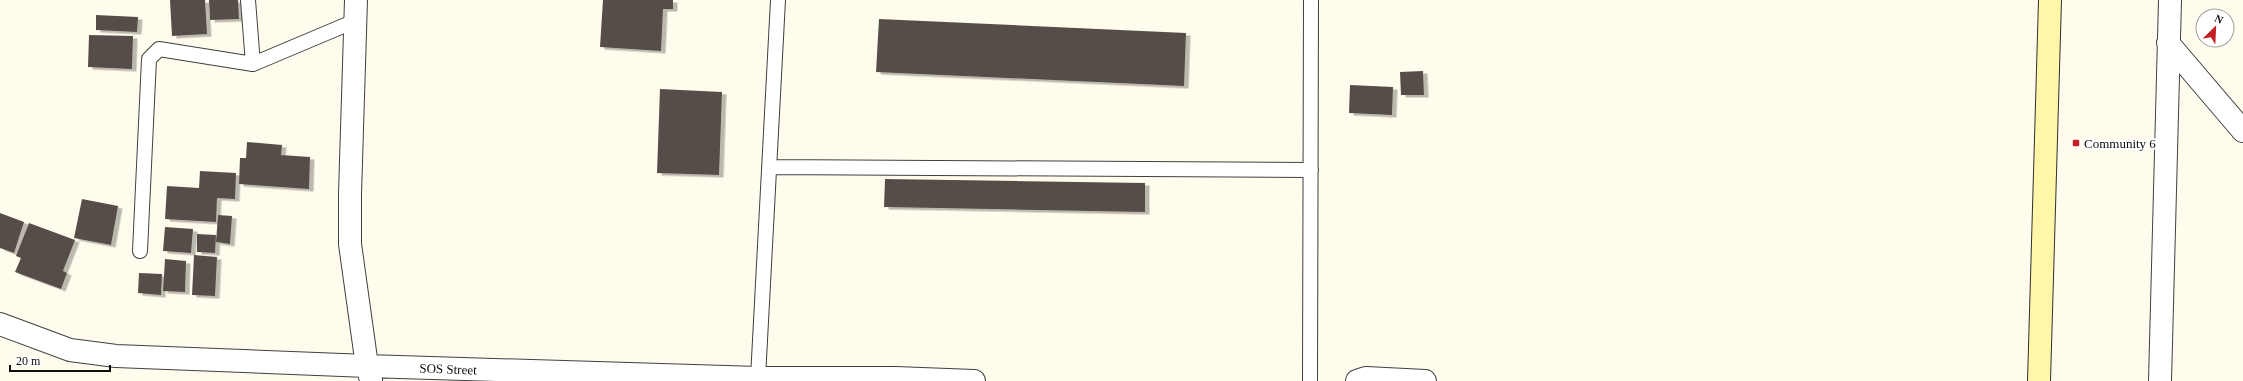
<svg xmlns="http://www.w3.org/2000/svg" width="2243" height="381" font-family="Georgia,serif">
	<defs>
		<filter id="shadow"><feDropShadow dx="4.5" dy="2.5" stdDeviation="0" flood-color="#0004"/></filter>
	</defs>
	<rect width="100%" height="100%" fill="#fffced"/>
	<path fill="#564e49" filter="url(#shadow)" d="M170,0H205L207,34L172,36Z
		M209,0H238L239,19L210,20Z
		M603,0H673V9H663L661,51L600,47Z
		M96,15L138,17L137,32L96,30Z
		M879,19L1186,33L1184,86L876,72Z
		M89,35L133,36L132,69L88,67Z
		M1423,71L1424,95H1401L1400,72Z
		M1350,85L1393,87L1392,115L1349,113Z
		M660,89L722,92L719,175L657,173Z
		M247,142L282,145L281,155L310,157L309,189L239,184L240,158H246Z
		M200,171L236,173L235,199L217,198L216,222L165,219L167,186L199,188Z
		M885,179L1145,183V212L884,207Z
		M82,199L118,206L111,245L74,238Z
		M0,213L24,222L14,253L0,248Z
		M218,215L232,216L230,244L216,242Z
		M29,223L75,240L63,271L67,273L61,289L15,272L21,258L16,256Z
		M165,227L193,229L191,253L163,251Z
		M197,234L216,235L215,253L197,252Z
		M194,255L217,257L215,296L192,295Z
		M165,259L186,261L185,292L163,291Z
		M139,273L162,274L161,295L138,293Z"/>
	<g fill="none" stroke-linecap="round" stroke-linejoin="round">
		<g stroke="#404040" stroke-width="16">
			<path id="lane" d="M248,0L253,64
				M769,167L1311,170
				M140,251L149,59L159,49L253,64L355,21
				M758,378L778,0
				M1310,381L1311,0"/>
		</g>
		<g stroke="#404040" stroke-width="24">
			<path id="street" d="M356,0L350,194V244L367,366L371,380
				M2168,43L2243,131
				M0,324L70,350L116,356L367,366L758,378H895L974,381
				M1357,381L1366,378L1425,381
				M2160,381L2170,0"/>
		</g>
		<g stroke="#2f2f2f" stroke-width="24">
			<path id="secondary" d="M2039,381L2050,0"/>
		</g>
		<use href="#lane" stroke="#fff" stroke-width="14"/>
		<use href="#street" stroke="#fff" stroke-width="22"/>
		<use href="#secondary" stroke="#fff6a8" stroke-width="22"/>
	</g>
	<rect fill="#c41f26" stroke="#fff" stroke-width="1.5" x="2072" y="139" width="8" height="8" rx="2"/>
	<g text-anchor="middle" dominant-baseline="central" stroke-width="4" stroke-linejoin="round" paint-order="stroke">
		<g font-size="13" fill="#0d0d0d" stroke="#fff" text-anchor="start">
			<text x="2084" y="143">Community 6</text>
		</g>
		<g font-size="13" fill="#0d0d0d" stroke="#fff">
			<text transform="translate(448 369) rotate(2)">SOS Street</text>
		</g>
	</g>
	<g transform="translate(2215 28) rotate(24)"><circle r="19" fill="#ffffff" stroke="#9e9e9e"/>
	<path d="M0-3L7 15L0 10L-7 15Z" fill="#c41f26"/>
	<text y="-6" font-size="11" font-weight="bold" text-anchor="middle" fill="#0d0d0d">N</text>
	</g>
	<path d="M10 365v6h100v-6" fill="none" stroke="#0d0d0d" stroke-width="2"/>
	<text x="16" y="365" font-size="12" fill="#0d0d0d" stroke="#ffffff" stroke-width="3" paint-order="stroke">20 m</text>
</svg>
